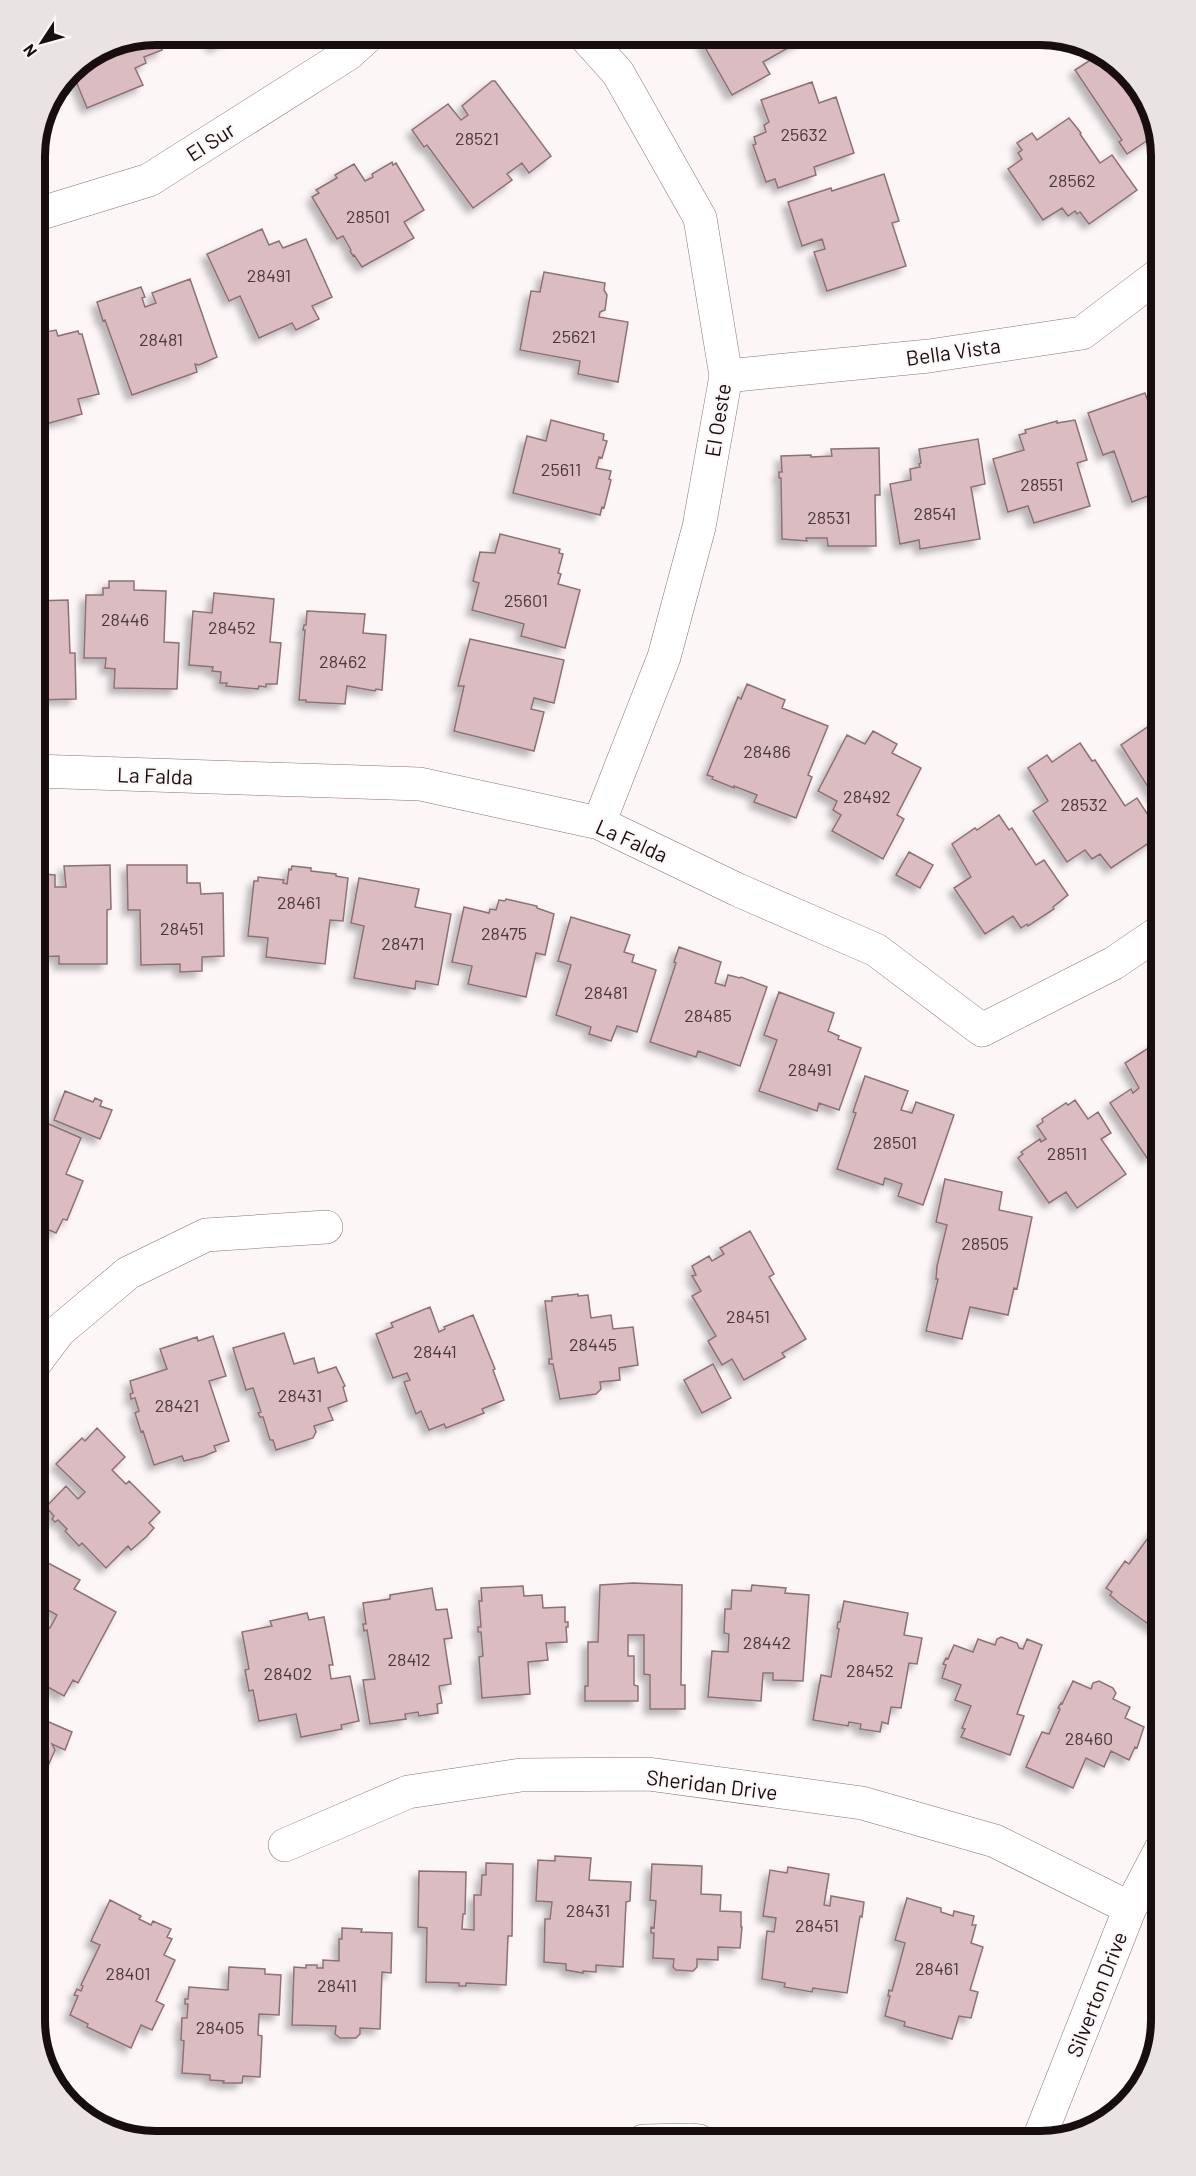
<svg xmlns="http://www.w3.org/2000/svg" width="1196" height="2176" font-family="Barlow,sans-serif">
	<defs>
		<filter id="shadow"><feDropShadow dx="-5.5" dy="5.5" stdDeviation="3" flood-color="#0004"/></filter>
	</defs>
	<rect width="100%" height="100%" fill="#fcf6f7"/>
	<path fill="#dbbcc1" stroke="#8d7175" stroke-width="1.5" filter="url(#shadow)" d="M156,34L161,35L165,44L161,45L162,50L144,57L146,63L135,68L143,85L87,108L71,69L110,44Z
		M207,35H236L214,47Z
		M715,35H808L809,36L763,62L770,74L732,95L702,42Z
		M1101,53L1108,55L1152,109L1157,134L1127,154L1119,142L1122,140L1075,70Z
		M492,81H495L551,156L529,173L522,163L507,174L512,180L473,208L427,145L424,147L412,130L448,104L461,120L468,115L462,106Z
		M812,82L819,103L836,97L854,153L814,167L816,175L778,188L775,179L766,182L753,145L756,144L754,137L766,132L764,125L769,122L761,100Z
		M1069,118L1081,133L1080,134L1100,163L1112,155L1137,190L1089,224L1080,212L1077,214L1075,211L1068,216L1062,208L1043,220L1008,169L1022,159L1018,153L1022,150L1017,143L1032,133L1037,140Z
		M392,162L393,165L396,163L424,210L404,222L414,238L362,267L354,255L353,256L350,251L351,250L343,236L337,239L312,197L319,193L316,190L337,178L335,175L354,164L365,181L373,177L372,174Z
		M884,174L899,221L892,223L906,266L827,291L814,252L825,249L822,239L802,246L788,202L831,188L832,191Z
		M262,229L269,245L279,241L283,248L306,239L332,297L312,306L319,319L296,330L292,323L259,338L240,296L229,301L207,254Z
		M544,272L605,283L604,290L607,295L605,310L600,312L599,317L628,322L618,382L578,374L580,361L520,350L531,291L540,292Z
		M190,279L217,357L199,365L195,364L197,372L132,395L105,320L103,321L97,302L141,287L145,297L142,298L145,307L156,303L152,293Z
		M41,315L46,332L56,330L58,336L78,331L79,334H82L99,394L78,399L82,414L35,427V316Z
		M1145,393L1152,412L1161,409V491L1132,502L1114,451L1103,455L1088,413Z
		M551,420L604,434L603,440L607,441L602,458L599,457L596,468L611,471L609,479L611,480L604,508L602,507L600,515L513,493L527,436L546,441Z
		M1075,420L1087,460L1077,463L1090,506L1034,523L1028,506L1008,512L993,459L1024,450L1019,435L1026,433L1025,430L1057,421V423Z
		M978,439L985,484L971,487L980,539L920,549L919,540L900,544L890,484L911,480L910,469L920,467L919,464L921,463L919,449Z
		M879,448L880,495H875L876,546H828L827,538H806L807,541L782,539L781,478H779V472H782L781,456L811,455V457L832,456L831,449Z
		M500,534L560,549L559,553L563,554L558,573L561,574L558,584L580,590L565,648L521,636L524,624L472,610L479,583L473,581L480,552L495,553Z
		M109,581H134V590L166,591L164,642L179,643L177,689L114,688L115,669L105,668L106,658H84L86,595H103V588H109Z
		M214,593L274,599L270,642L281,643L277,684H266V687L259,686L258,689L226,686L227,683H220L221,672L212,671L213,667L189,665L193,611L212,613Z
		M68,600L70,653H75L76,699L35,700V601Z
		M307,611L365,614L363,633L386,635L382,690L376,689L375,691L347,686L345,704L306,702V700H299L305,630H303L304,625H306Z
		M470,639L564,660L554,703L534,698L531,709L544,712L534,751L454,731L464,686H458Z
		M747,684L785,700L782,708L828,726L808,775L812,777L796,818L754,802L757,795L734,786V788L712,779L713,777L707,775L738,697L741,699Z
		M1161,718V807L1121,745Z
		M873,731L897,744L892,753L921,768L897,815L904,819L883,859L832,831L841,815L833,810L837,801L818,791L847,735L865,744Z
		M1080,743L1092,761L1095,760L1125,806L1137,798L1161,835L1111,868L1100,854L1092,859L1085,850L1067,862L1033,811L1048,801L1028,768L1047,755L1052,762Z
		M999,815L1009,830L1012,828L1036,865L1044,860L1068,895L1053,907L1054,909L1028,926L1027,924L1021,928L1013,916L985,934L954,888L971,877L952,844L975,828L977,830Z
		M909,852L933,865L920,888L896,875Z
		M110,865L111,909L107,910V964H59V956L39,957L38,959H35V873L55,875V887H66L64,866Z
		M127,865H187V883H200L201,894L223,893L224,956L202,957V971L180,972V964L141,965L140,910H128Z
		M292,866L311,868V871L336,874V876L348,878L343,921L330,920L325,964L266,957L268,938L248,936L254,881H258V877L284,880L283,883L287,884L289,869L291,870Z
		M359,878L419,889L415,907L451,914L438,985L416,981L415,989L354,978L364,926L351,923Z
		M506,899L537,906V908L554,914L545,955L536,953L526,997L468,984L472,966L452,962L464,907L489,913L490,909L496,910L499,900L505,901Z
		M571,917L630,935L624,952L634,955L632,962L656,970L637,1032L617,1026L611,1041L589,1034L591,1027L556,1015L571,965L558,961Z
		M679,947L721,962L715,983L725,986L728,975L740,978L741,977L767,987L740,1066L698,1051L696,1057L650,1042L676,963L674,962Z
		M779,992L834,1013L828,1031L839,1036L838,1039L861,1048L839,1110L819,1103L817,1111L759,1091L777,1040L764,1035Z
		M1161,1040V1149L1147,1158L1110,1103L1131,1089L1133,1093L1139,1088L1125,1063Z
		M865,1076L908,1091L901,1110L912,1113L916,1102L954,1115L923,1205L898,1196L902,1184L885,1178L883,1185L837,1169L856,1113L853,1112Z
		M65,1091L93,1102L95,1098L102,1101L100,1106L112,1110L100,1139L54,1120Z
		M1075,1100L1088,1119L1098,1112L1111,1133L1101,1139L1126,1174L1077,1208L1066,1192L1049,1203L1018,1158L1023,1154L1021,1152L1040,1139L1041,1142L1046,1139L1037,1126L1043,1122L1042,1119L1066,1103L1068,1105Z
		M35,1118L81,1138L66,1174L83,1181L67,1220L63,1219L56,1233L35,1224Z
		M945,1179L1002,1192L999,1210L1032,1217L1017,1289L1014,1288L1008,1315L970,1307L962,1339L926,1331L938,1279H936L937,1266L947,1225L936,1222Z
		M750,1231L774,1274L769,1277L806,1339L782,1353L785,1357L744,1380L732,1359L722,1365L708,1341L716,1336L692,1296L701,1291L692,1276L696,1275L692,1266L709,1256L712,1261L724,1254L720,1248Z
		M578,1294V1296L588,1295L591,1318L611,1315L613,1329L633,1327L638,1365L619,1368L620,1380L600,1382L601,1389L596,1394L560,1399L553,1364H549V1359H552L545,1301H552V1297Z
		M430,1307L439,1332L445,1329L444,1327L473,1315L495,1369L493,1370L504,1400L482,1409L484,1413L446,1428L444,1424L429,1430L421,1411L416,1414L404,1382L410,1380L407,1373L393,1378L376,1334L393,1327L391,1323Z
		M284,1333L294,1364L314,1358L318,1373L336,1367L345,1386L343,1387L347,1401L328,1408L333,1420L314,1426L316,1432L313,1438L276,1450L273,1440H270L263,1417H260L258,1413L261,1412L253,1388L246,1390L233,1348Z
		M213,1336L226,1376L209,1381L229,1441L214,1446L216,1451L204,1456L184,1461L182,1456L154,1465L143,1431L141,1432L135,1413L139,1411L135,1398L131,1399L130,1394L133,1393L130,1381L167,1369L160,1349L197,1337L198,1341Z
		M713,1364L731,1398L702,1413L684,1380Z
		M97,1428L125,1457L112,1470L126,1484L129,1481L160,1512L149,1523L154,1528L146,1537L131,1550L128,1546L106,1568L82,1543L79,1546L65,1531L67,1529L58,1520L55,1522L52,1519L54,1516L46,1507L66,1486L78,1499L85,1492L56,1464L82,1438L85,1441Z
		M1156,1527L1161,1531V1633L1119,1603L1110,1595L1112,1592L1106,1588L1125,1561L1129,1564Z
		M35,1556L80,1580L74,1589L116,1612L78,1683L73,1680L64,1696L35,1680V1667L37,1663L35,1662V1620L50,1628L57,1615L41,1606L39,1610L35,1608Z
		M633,1583L682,1585L681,1685H685V1709H650V1675L644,1674V1635H628V1656H634V1685L638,1686V1701H585V1686H588V1642H598L600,1585Z
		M752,1585L786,1588L785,1593L809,1595L803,1681L773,1680V1673H763L761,1701L708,1697L712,1651L728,1652L729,1634L724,1633L725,1609H731L732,1590L751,1591Z
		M523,1586L524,1596L542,1595L543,1608L565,1607V1622H568V1627H566L567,1642L546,1643L548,1660L528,1662L530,1694L482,1698L479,1657L483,1656L481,1632H478V1627H481L479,1601H482L481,1588Z
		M432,1588L436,1610L447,1609L452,1638L444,1639L451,1684L439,1686L442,1703L437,1704L438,1713L419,1716L418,1712L405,1714L406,1719L370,1724L363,1680L375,1679L367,1630L364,1631L363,1624H366L363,1603L390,1599V1595Z
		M844,1601L908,1613L904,1635L922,1638L917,1664L909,1663L901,1708L891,1707L888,1724L882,1722L880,1732L860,1729L861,1724L849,1722L848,1726L813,1720L821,1675L831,1677L839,1629L837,1628L838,1622H840Z
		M307,1613L309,1620L324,1617L333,1665H329L331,1679L350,1676L359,1721L341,1725L342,1729L301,1737L296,1714L259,1721L253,1690L249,1691L245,1670L249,1669L242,1632L272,1626L270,1621Z
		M1001,1637L1017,1643L1019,1648L1023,1649L1027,1639L1042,1645L1017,1714L1024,1716L1010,1755L961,1737L965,1729L962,1728L971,1706L955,1700L961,1685L942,1678L946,1665L943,1664L946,1658L948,1659L954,1645L973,1652L978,1639L995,1645L997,1639Z
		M1073,1681L1091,1689L1093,1683L1099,1681L1113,1688L1116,1693L1113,1699L1130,1707L1125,1718L1144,1727L1137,1748L1135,1747L1129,1760L1111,1751L1104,1767L1086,1758L1073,1788L1026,1767L1042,1732L1049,1734L1060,1709L1058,1708L1061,1703L1062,1704Z
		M35,1716L72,1732L65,1750L52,1744L55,1750L48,1766L42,1768L37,1766L35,1772Z
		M555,1856L591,1858L589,1880L631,1882L630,1901L626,1902L623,1967L596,1965V1972L583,1971V1973L566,1970V1964L544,1962L545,1919H550L552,1902L536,1901L538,1860L555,1861Z
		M486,1863L513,1864L512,1936H508L506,1985L466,1983V1986H459V1983L426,1982L427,1928L418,1927L419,1871L466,1872L465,1914H463L462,1929L474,1930V1895H481L482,1875H486Z
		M652,1864L702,1866L701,1894L721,1895L720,1911L741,1912V1927H742L740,1948L718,1947V1960L697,1959V1967L693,1971L676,1970L673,1967L674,1959L653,1958L654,1933H651V1927L654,1928L656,1901L650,1900Z
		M788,1867L829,1874L824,1905L830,1906L831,1896L864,1902L862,1917L860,1916L847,1993L813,1988L812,1992L784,1987L785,1983L762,1979L767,1931L774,1932L776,1918L763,1916L770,1870L787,1873Z
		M907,1898L941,1908V1912L953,1916L954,1911L974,1916L972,1925H976L971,1943L983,1947L970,1990L978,1992L971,2018L959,2016L952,2039L904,2026L905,2022L885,2016L890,1996H888L889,1990L892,1991L905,1943L895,1940Z
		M110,1900L141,1916L139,1919L151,1925L153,1921L171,1929L167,1937L172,1939L164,1955L175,1960L156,2001L164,2005L152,2030L141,2025L131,2048L87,2027L88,2024L70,2015L78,1996L74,1995L77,1989L81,1991L83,1986L81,1985L100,1945L91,1941Z
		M342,1928L362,1929L361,1932L392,1933L391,1973L382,1972L380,2029L360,2028V2034L356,2038H340L335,2034L336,2026L292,2025L294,1967L306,1968V1965H317V1968H323V1960L339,1961V1939H342Z
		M229,1967L265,1969V1974L281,1975L279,2015L259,2014L258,2035L262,2036L260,2077L243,2076L242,2083H223L224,2081L210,2080V2075L182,2073L184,2041L181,2040L182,2018H187L188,2004H185V1999H188L189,1987L228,1990Z"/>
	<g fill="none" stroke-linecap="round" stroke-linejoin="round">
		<g stroke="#8d7175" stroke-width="34">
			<path id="minor" d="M584,35L618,73L700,218L726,376L699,527L664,657L599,823
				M726,376L929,356L1082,333L1161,273
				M35,771L420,784L599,823L738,890L876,950L982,1030L1114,963L1161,931
				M35,1363L59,1331L128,1273L206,1235L326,1227
				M285,1845L408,1792L521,1775L648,1774L862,1803L995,1841L1130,1908
				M643,2141L690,2140L699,2141
				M1038,2141L1130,1908L1161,1849"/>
		</g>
		<g stroke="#8d7175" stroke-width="34">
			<path id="tertiary" d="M35,215L149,180L348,54L369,35"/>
		</g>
		<use href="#minor" stroke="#fff" stroke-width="33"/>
		<use href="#tertiary" stroke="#fff" stroke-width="33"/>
	</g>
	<g text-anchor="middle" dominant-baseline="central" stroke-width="4.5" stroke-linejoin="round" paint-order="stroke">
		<g font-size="18" fill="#49393c">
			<text x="804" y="134">25632</text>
			<text x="477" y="138">28521</text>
			<text x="1072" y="180">28562</text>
			<text x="368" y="216">28501</text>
			<text x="269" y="275">28491</text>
			<text x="574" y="336">25621</text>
			<text x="161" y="339">28481</text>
			<text x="561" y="469">25611</text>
			<text x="1042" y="484">28551</text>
			<text x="935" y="513">28541</text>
			<text x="829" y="517">28531</text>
			<text x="526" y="600">25601</text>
			<text x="125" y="619">28446</text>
			<text x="232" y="627">28452</text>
			<text x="343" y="661">28462</text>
			<text x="767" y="751">28486</text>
			<text x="867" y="796">28492</text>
			<text x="1084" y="804">28532</text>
			<text x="299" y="902">28461</text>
			<text x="182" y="928">28451</text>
			<text x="504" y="933">28475</text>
			<text x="403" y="943">28471</text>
			<text x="606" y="992">28481</text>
			<text x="708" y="1015">28485</text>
			<text x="810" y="1069">28491</text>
			<text x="895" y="1142">28501</text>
			<text x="1067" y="1153">28511</text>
			<text x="985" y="1243">28505</text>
			<text x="748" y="1316">28451</text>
			<text x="593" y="1344">28445</text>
			<text x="435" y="1351">28441</text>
			<text x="300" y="1395">28431</text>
			<text x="177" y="1405">28421</text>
			<text x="767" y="1642">28442</text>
			<text x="409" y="1659">28412</text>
			<text x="870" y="1670">28452</text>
			<text x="288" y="1673">28402</text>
			<text x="1089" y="1738">28460</text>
			<text x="588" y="1910">28431</text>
			<text x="817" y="1925">28451</text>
			<text x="937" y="1968">28461</text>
			<text x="128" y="1973">28401</text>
			<text x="337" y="1985">28411</text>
			<text x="220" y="2027">28405</text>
		</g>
		<g font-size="21" fill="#180d0f" stroke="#fcf6f7">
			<text transform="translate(210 141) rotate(-33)">El Sur</text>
			<text transform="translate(953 351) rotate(-8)">Bella Vista</text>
			<text transform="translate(717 420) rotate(-81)">El Oeste</text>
			<text transform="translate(155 775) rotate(2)">La Falda</text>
			<text transform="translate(632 840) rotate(24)">La Falda</text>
			<text transform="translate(712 1784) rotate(7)">Sheridan Drive</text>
			<text transform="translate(1096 1994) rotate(-69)">Silverton Drive</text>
		</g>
	</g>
	<path d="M0 0H1196V2176H0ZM156 45H1040A111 111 0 0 1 1151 156V2020A111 111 0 0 1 1040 2131H156A111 111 0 0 1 45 2020V156A111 111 0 0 1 156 45Z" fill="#eae3e4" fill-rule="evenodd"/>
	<path fill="none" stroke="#180d0f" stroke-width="8" d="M156 45H1040A111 111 0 0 1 1151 156V2020A111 111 0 0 1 1040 2131H156A111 111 0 0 1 45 2020V156A111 111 0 0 1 156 45Z"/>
	<g transform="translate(42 42) rotate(234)" stroke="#fcf6f7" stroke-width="4.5" paint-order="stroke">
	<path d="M0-4.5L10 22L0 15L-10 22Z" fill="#180d0f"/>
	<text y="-9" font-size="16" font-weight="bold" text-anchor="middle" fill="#180d0f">N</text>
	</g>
</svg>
